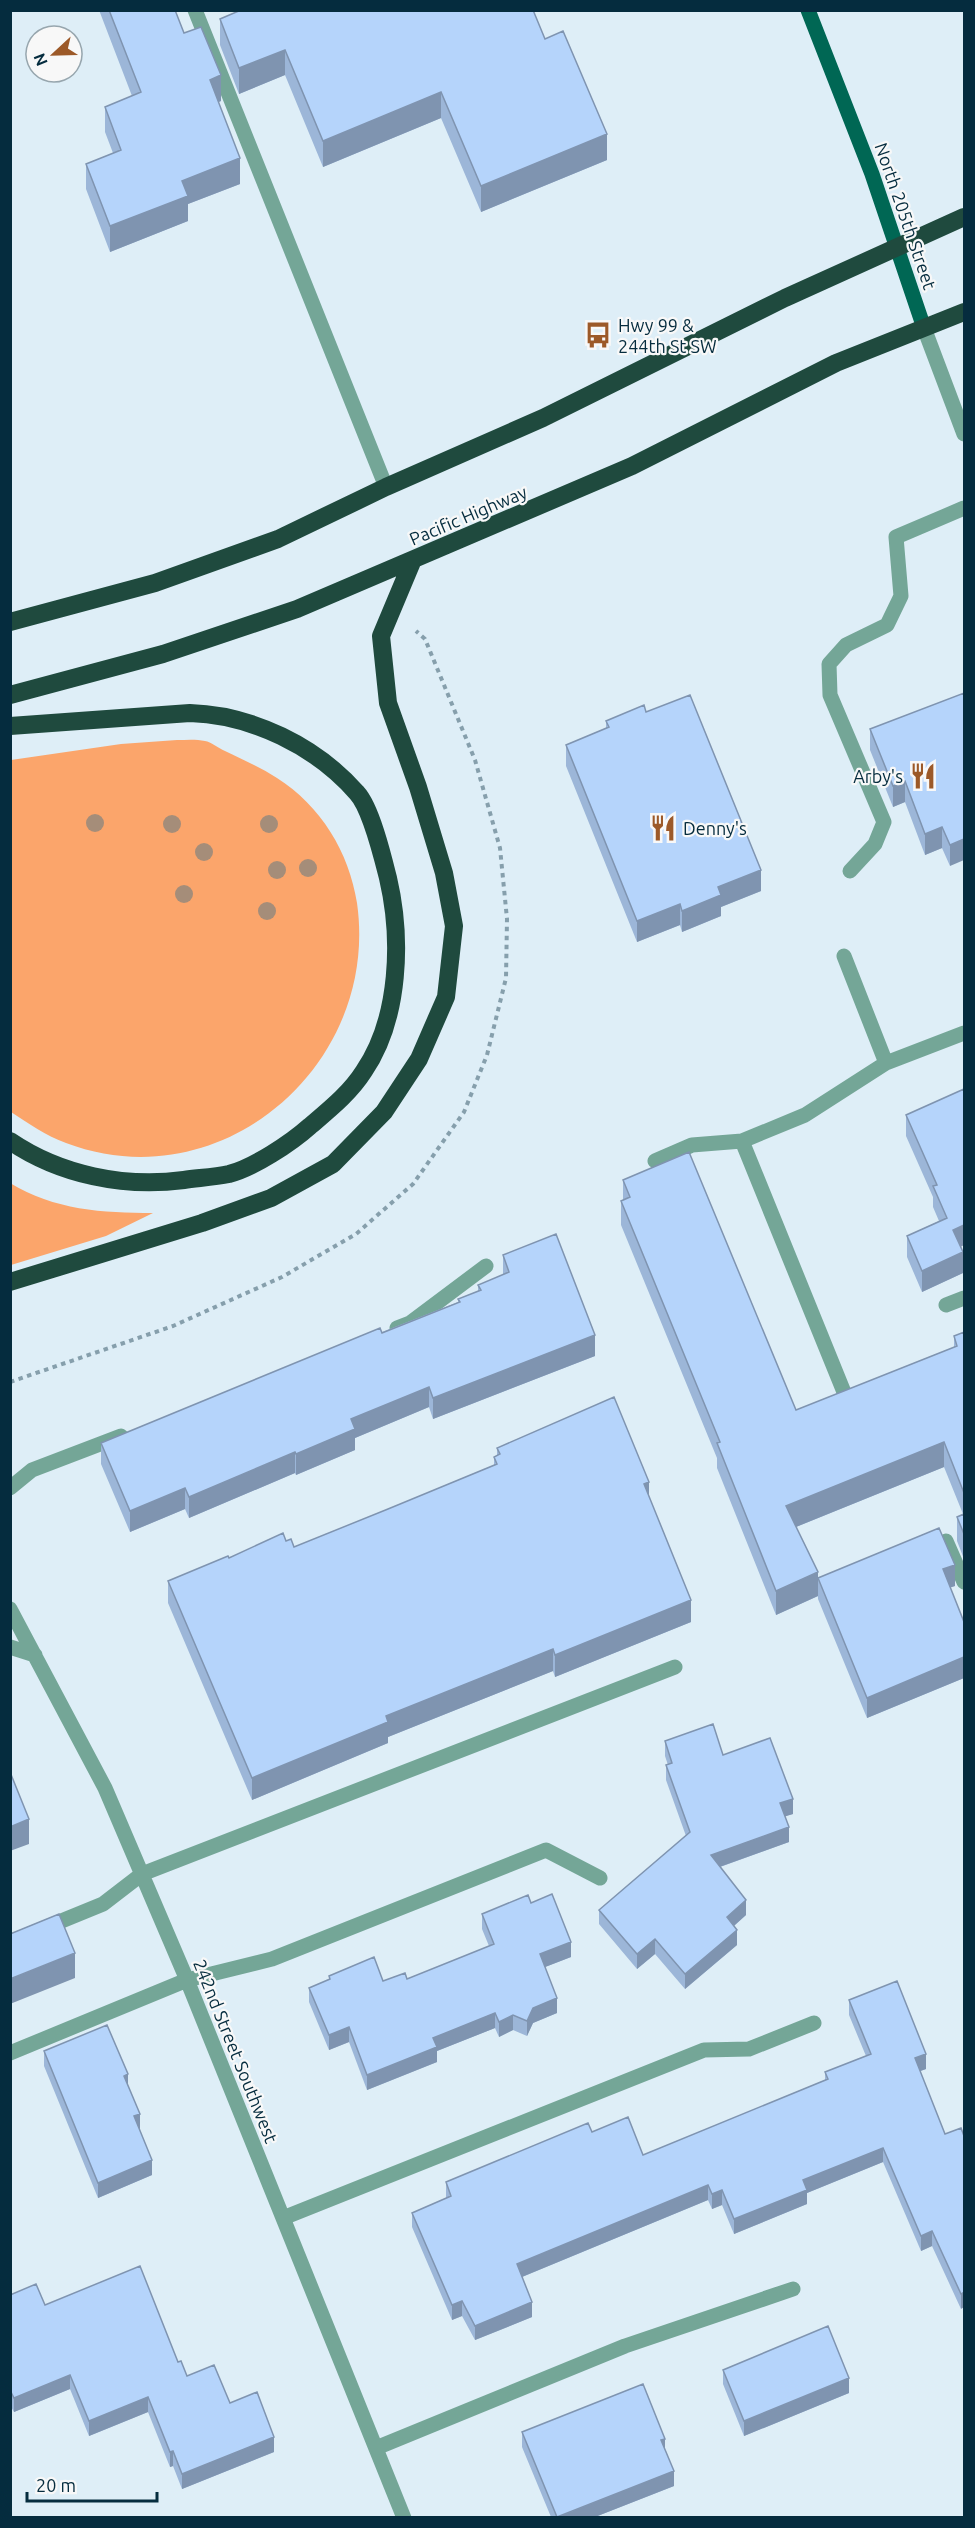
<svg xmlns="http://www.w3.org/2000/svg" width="975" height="2528" font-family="Ubuntu,sans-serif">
	<rect width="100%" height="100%" fill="#deeef7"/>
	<path fill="#fba56b" d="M177,740C186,740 196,739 205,741C211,742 218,748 225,751C243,760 260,767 277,778C321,806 349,852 357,903C380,1064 222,1202 66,1143C46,1136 28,1123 11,1112V760L121,744Z
		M10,1183C54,1210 103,1213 153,1213L106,1236L11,1265Z"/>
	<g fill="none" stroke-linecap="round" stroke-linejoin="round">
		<path stroke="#869fac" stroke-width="4" stroke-dasharray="4.5 4.5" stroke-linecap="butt" d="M10,1382L173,1326L282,1277L356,1234L413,1184L464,1112L487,1055L506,978L507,919L500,848L475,760L425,639L416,631"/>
		<path stroke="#74a697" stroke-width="15" d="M195,10L386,487
			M924,328L964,434
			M850,871L875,844L884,822L830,695L829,664L846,645L887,625L901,596L896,537L964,508
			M844,956L886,1063
			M655,1161L692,1145L742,1141
			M946,1305L964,1298
			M397,1328L410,1323L486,1266
			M848,1402L742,1141L805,1115L886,1063L964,1033
			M10,1488L32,1470L121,1436
			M946,1541L964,1582
			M10,1609L105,1788L187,1980L404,2518
			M10,1647L35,1655
			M10,1942L103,1904L142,1874L675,1667
			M10,2053L187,1980L272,1959L546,1850L600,1878
			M283,2218L704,2050L749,2049L814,2023
			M376,2448L625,2346L793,2289"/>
		<path stroke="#006754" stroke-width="15" d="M808,10L872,174L924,328"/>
		<path stroke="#1f4a3e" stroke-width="18" d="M10,622L155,583L278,539L386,487L543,418L785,298L964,217
			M10,695L163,654L297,609L632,466L836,363L964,312
			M10,726L190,713C252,715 316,746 357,793C371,808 383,858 388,878C402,938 400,1018 364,1071C350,1093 330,1109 310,1126C291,1143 253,1168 229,1174C214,1177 198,1178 184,1180C124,1188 60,1175 10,1141
			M10,1282L202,1223L271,1198L333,1164L384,1112L419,1059L446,997L454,926L444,873L418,787L388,703L381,636L412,562"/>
	</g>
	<g fill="#a58d79">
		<circle cx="95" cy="823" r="9"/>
		<circle cx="172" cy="824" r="9"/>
		<circle cx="269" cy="824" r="9"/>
		<circle cx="204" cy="852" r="9"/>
		<circle cx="308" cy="868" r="9"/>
		<circle cx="277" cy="870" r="9"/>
		<circle cx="184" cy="894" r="9"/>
		<circle cx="267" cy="911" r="9"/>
	</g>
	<path fill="#9cb6d8" d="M99,10H175L184,33L221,101L218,102L240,184L188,204V221L110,252L86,189V164L113,153L105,132V107L132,96Z
		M238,10H533L545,39L607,160L481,212L441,118L323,167L285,75L239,94L220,45V19L239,12Z
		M964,693L950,866L942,848L925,855L905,802L893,807L870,750V729Z
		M646,712L761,891L721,907V916L682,932L680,925L637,942L566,766V745L606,728V721Z
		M964,1089L961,1247L963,1273L922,1292L907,1257V1236L939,1221L933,1207V1197L906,1136V1115Z
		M623,1180L796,1410L954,1347V1336L964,1332V1559L957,1541V1517L963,1514L944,1467L796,1527L818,1596L776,1615L717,1468V1458L621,1225V1201L623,1200Z
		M503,1255L595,1356L433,1419L429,1407L355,1438V1450L296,1475L295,1473L189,1518L185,1509L130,1532L101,1464V1443L458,1302V1299L478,1291V1285L503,1275Z
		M497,1448L649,1497L691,1622L555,1677L553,1671L388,1737V1743L252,1800L168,1603V1581L229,1558L286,1541L294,1547L388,1509L494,1465V1457L497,1456Z
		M818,1578L955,1586L950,1587L964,1622V1678L867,1718L818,1599Z
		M665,1741L723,1755L793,1814L785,1816L789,1842L720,1867L746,1915L734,1926L737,1945L685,1989L655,1954L637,1969L599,1924V1910L686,1836L666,1780V1765H668L665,1756Z
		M531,1903L571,1957L545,1967L557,2013L533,2023L527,2036L513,2030L499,2037L495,2028L437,2051V2062L367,2090L349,2042L329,2050L309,2002V1988L329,1980V1976L383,1981L407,1979L489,1946L482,1929V1914Z
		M849,2000L926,2069L920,2071L945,2134L961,2128V2309L932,2246L921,2251L883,2162L807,2193V2204L734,2234L722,2205L712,2209L708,2200L522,2277L532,2317L475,2340L462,2316L452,2320L412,2227V2213L446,2198V2182L592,2132L643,2155L825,2080V2072L866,2056L849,2015Z
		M44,2051L128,2087L152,2175L98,2198L44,2066Z
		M10,2295L45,2305L178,2362L187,2376L230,2403L274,2452L182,2489L173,2466L170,2467L148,2412L89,2436L70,2389L14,2412L10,2405Z
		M723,2370L849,2393L744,2436L723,2384Z
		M522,2432L665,2450L674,2486L595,2517H551L522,2447Z"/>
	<path fill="#7f94b0" d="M285,50V75L239,94V68Z
		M221,75V101L210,106V80Z
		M441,92V118L323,167V141Z
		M607,134V160L481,212V186Z
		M240,158V184L188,204V221L110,252V226L182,181Z
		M905,781V802L893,807V786Z
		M942,827V848L925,855V834Z
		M964,839V860L950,866V845Z
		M761,870V891L721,907V916L682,932V911L718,887Z
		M680,904V925L637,942V921Z
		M964,1225V1245L953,1251V1230Z
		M963,1252V1273L922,1292V1271Z
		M595,1335V1356L433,1419V1398Z
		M429,1387V1407L355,1438V1450L296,1475V1454L351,1419Z
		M944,1442V1467L786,1531V1506Z
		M295,1452V1473L189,1518V1497Z
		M649,1482V1503L644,1484Z
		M185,1488V1509L130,1532V1511Z
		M955,1565V1586L943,1590V1569Z
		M818,1572V1596L776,1615V1591Z
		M691,1600V1622L555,1677V1655Z
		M553,1649V1671L388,1737V1743L252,1800V1778L386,1716Z
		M964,1657V1678L867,1718V1698Z
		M793,1799V1814L780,1818V1803Z
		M29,1819V1844L10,1851V1827Z
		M789,1827V1842L711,1870V1855Z
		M746,1900V1915L727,1932V1917Z
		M737,1930V1945L685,1989V1974Z
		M655,1939V1954L637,1969V1954Z
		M571,1942V1957L540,1969V1954Z
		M75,1953V1978L10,2004V1979Z
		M557,1998V2013L533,2023L527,2036V2021L533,2008Z
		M495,2013V2028L437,2051V2062L367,2090V2075L433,2038Z
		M513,2015V2030L499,2037V2022Z
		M349,2027V2042L329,2050V2035Z
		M926,2054V2069L915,2073V2058Z
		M128,2074V2089L124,2076Z
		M140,2114V2129L134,2131V2116Z
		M883,2148V2162L807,2193V2204L734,2234V2219L803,2180Z
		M152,2160V2175L98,2198V2183Z
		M708,2185V2200L517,2279V2264Z
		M722,2190V2205L712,2209V2194Z
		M932,2231V2246L921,2251V2236Z
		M964,2292V2307L961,2309V2294Z
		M462,2301V2316L452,2320V2305Z
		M532,2302V2317L475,2340V2326Z
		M70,2375V2389L14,2412V2398Z
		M849,2378V2393L744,2436V2421Z
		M148,2397V2412L89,2436V2421Z
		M274,2437V2452L182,2489V2474Z
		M665,2439V2453L661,2440Z
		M173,2451V2466L170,2467V2452Z
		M674,2471V2486L595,2517H558Z"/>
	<path fill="#b5d4fb" stroke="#7f94b0" stroke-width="1.5" d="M109,10H175L184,33L201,27L221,75L210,80L240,158L182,181L188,196L110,226L86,164L121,150L105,107L141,92Z
		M241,10H533L545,39L563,31L607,134L481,186L441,92L323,141L285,50L239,68L220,19Z
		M964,693V839L950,845L942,827L925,834L905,781L893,786L870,729Z
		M690,695L761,870L718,887L721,895L682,911L680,904L637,921L566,745L609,727L606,721L644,705L646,712Z
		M964,1089V1225L953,1230L963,1252L922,1271L907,1236L947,1218L933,1186L937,1185L906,1115Z
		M689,1152L796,1410L957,1346L954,1336L964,1332V1493L944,1442L786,1506L818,1572L776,1591L717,1443L720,1442L621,1201L630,1197L623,1180Z
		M556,1234L595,1335L433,1398L429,1387L351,1419L355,1429L296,1454L295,1452L189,1497L185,1488L130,1511L101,1443L380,1328L382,1333L460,1302L458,1299L481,1290L478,1285L509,1272L503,1255Z
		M614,1397L649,1482L644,1484L691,1600L555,1655L553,1649L386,1716L388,1722L252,1778L168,1581L228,1556L229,1558L283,1533L286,1541L291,1539L294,1547L388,1509L497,1464L494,1457L500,1454L497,1448Z
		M964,1514V1534L957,1517Z
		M939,1528L955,1565L943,1569L964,1622V1657L867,1698L818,1578Z
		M713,1724L723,1755L770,1738L793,1799L780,1803L789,1827L711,1855L746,1900L727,1917L737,1930L685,1974L655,1939L637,1954L599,1910L690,1832L666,1765L672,1763L665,1741Z
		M10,1772L29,1819L10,1827Z
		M552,1894L571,1942L540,1954L557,1998L533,2008L527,2021L513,2015L499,2022L495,2013L433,2038L437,2047L367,2075L349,2027L329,2035L309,1988L330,1979L329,1976L374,1957L383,1981L405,1973L407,1979L494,1944L482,1914L528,1895L531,1903Z
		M59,1914L75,1953L10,1979V1934Z
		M897,1981L926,2054L915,2058L945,2134L961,2128L964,2136V2292L961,2294L932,2231L921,2236L883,2148L803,2180L807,2190L734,2219L722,2190L712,2194L708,2185L517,2264L532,2302L475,2326L462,2301L452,2305L412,2213L451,2196L446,2182L588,2123L592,2132L628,2117L643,2155L828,2079L825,2072L871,2054L849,2000Z
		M107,2025L128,2074L124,2076L140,2114L134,2116L152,2160L98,2183L44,2051Z
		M140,2266L178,2362L181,2361L187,2376L214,2365L230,2403L257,2392L274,2437L182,2474L173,2451L170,2452L148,2397L89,2421L70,2375L14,2398L10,2390V2295L36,2284L45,2305Z
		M828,2326L849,2378L744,2421L723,2370Z
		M643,2384L665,2439L661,2440L674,2471L557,2517L522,2432Z"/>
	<defs>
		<g id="bus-bare" transform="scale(2.07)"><path d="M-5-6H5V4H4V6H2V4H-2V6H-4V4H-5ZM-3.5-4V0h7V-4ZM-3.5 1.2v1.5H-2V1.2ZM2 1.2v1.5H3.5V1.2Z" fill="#9c5928" stroke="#f8f8f8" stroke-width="2.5" paint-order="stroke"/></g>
		<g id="restaurant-bare" transform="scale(2.07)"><path d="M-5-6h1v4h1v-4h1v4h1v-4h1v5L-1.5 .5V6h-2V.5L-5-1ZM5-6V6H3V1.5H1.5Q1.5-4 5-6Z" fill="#9c5928" stroke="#f8f8f8" stroke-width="2.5" paint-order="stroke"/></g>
	</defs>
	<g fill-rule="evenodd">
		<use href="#bus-bare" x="598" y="335"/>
		<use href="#restaurant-bare" x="923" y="776"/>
		<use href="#restaurant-bare" x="663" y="828"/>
	</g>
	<g text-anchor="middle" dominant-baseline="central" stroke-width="4.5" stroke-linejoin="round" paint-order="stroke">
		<g font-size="18" fill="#052c3e" stroke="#f8f8f8">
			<text transform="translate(906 216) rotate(71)">North 205th Street</text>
			<text transform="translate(468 515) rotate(-23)">Pacific Highway</text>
			<text transform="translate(236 2051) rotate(68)">242nd Street Southwest</text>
		</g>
		<g font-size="18" fill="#052c3e" stroke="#f8f8f8" text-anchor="start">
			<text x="618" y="325">Hwy 99 &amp;<tspan x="618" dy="21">244th St SW</tspan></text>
			<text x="903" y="776" text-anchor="end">Arby's</text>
			<text x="683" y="828">Denny's</text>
		</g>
	</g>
	<rect width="975" height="2528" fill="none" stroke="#052c3e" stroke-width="24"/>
	<g transform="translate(54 54) rotate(248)"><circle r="28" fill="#f8f8f8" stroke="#97a6ae" stroke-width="1.5"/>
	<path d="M0-4.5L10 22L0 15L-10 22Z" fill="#9c5928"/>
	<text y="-9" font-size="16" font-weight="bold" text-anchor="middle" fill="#052c3e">N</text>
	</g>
	<path d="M27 2492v9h130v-9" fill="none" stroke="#052c3e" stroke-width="3"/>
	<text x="36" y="2492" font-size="18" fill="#052c3e" stroke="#f8f8f8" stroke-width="4.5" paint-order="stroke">20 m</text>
</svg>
